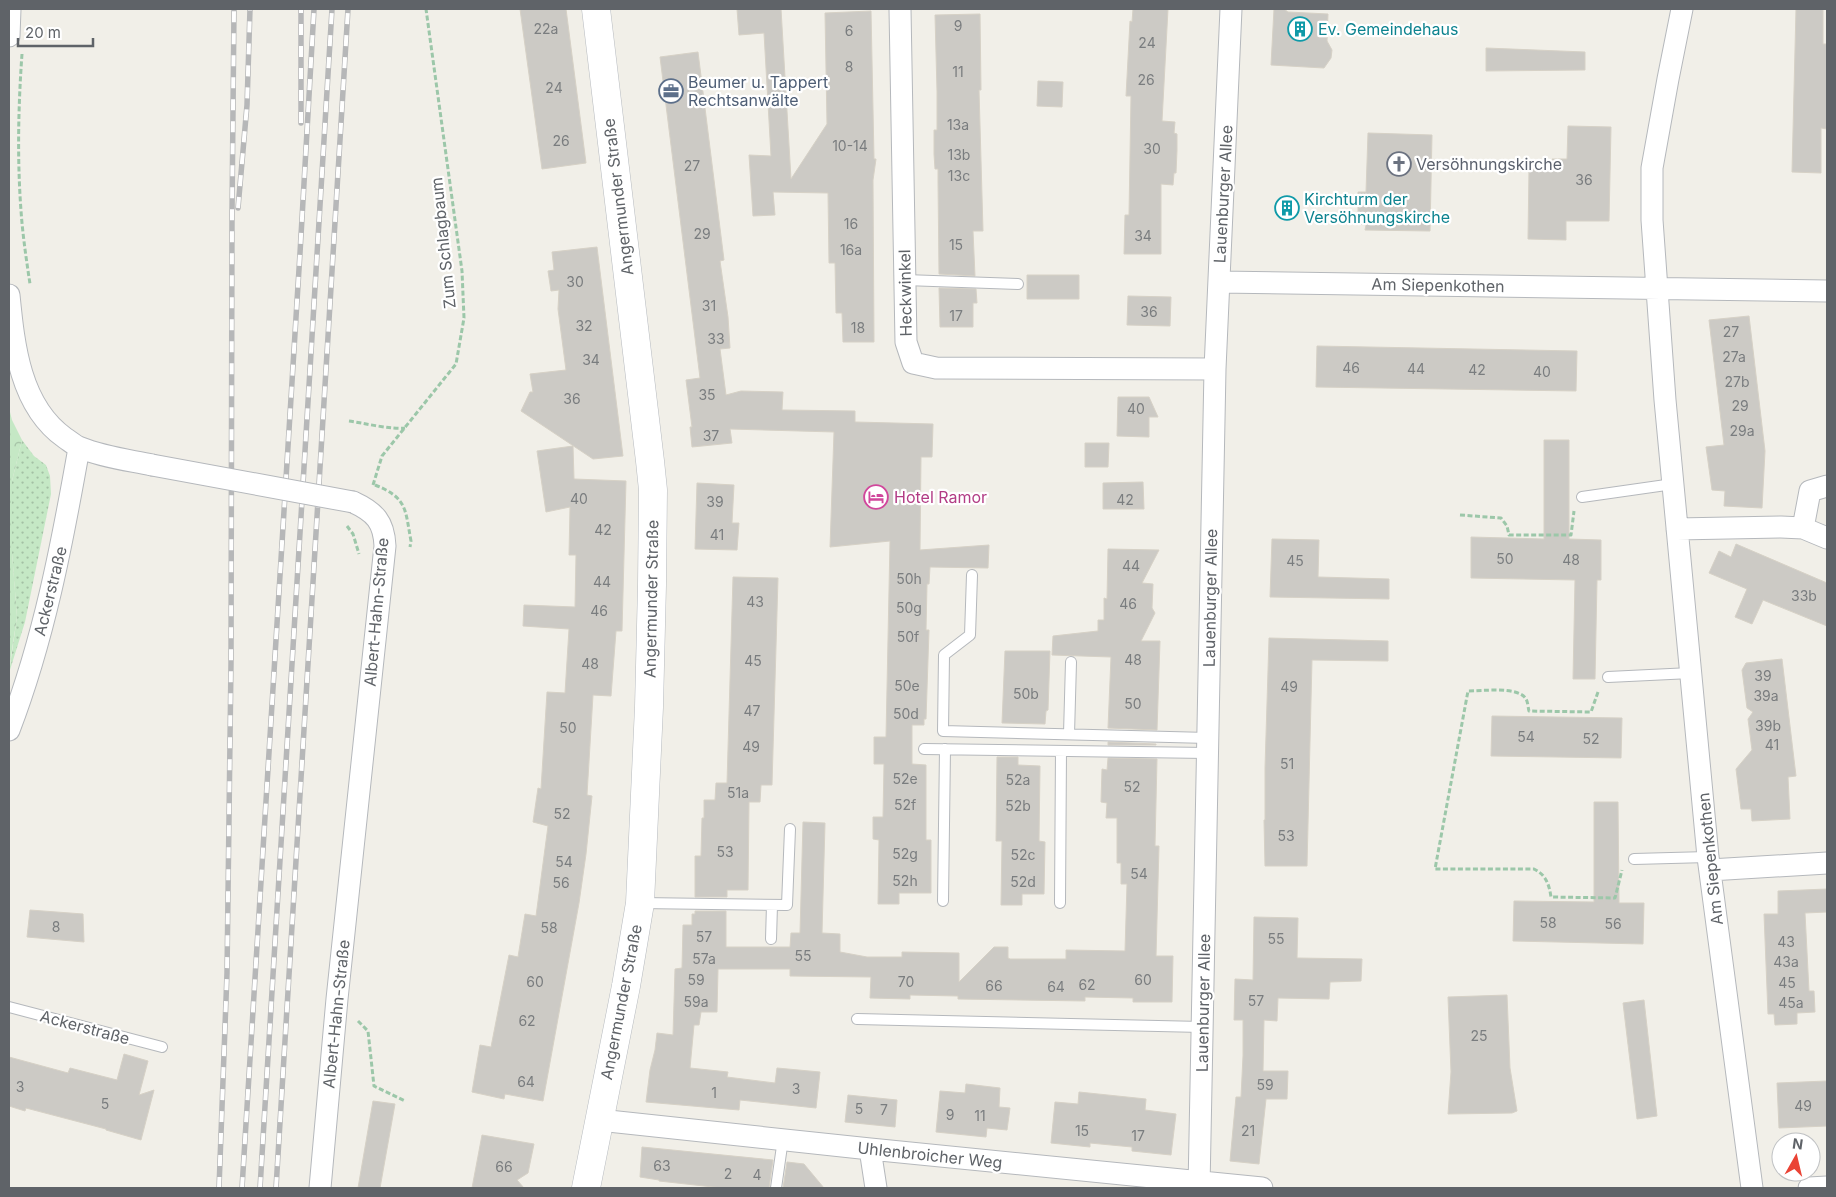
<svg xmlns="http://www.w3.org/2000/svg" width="1836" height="1197" font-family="Inter,sans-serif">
	<defs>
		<pattern id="grass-dots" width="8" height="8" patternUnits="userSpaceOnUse" patternTransform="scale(1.25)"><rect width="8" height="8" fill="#c5e8c5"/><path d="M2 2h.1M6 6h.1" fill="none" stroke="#a3c0a4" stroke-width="1.8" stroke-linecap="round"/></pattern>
		<pattern id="forest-crowns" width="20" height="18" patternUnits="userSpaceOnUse" patternTransform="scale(1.25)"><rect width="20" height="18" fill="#c5e8c5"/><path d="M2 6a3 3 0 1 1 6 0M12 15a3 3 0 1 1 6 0" fill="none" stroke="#a3c0a4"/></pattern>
	</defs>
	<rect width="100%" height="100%" fill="#f1efe8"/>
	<path fill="url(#grass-dots)" d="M22,440L34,456L46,465L50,476L51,494L25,622L9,673L17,617L12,553V481Z"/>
	<path fill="url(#forest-crowns)" d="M9,408L12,420L22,440L12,481V552L17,617L9,669Z"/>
	<path fill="#cccac5" stroke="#d6d1c6" d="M520,9H566L586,163L542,169Z
		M737,9H781L791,179L827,124L825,13L871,11L874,159H876L873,180L874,342H843L842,313H836L835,263H829L828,193L773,192L775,215L753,216L749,155L771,156L764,33L739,35Z
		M1133,9H1168L1162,121L1175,122L1174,133L1177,134V150L1176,173H1174L1173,185L1161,184V254H1124L1125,215H1129L1131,96H1126L1130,21L1132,22Z
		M1274,9H1284L1288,12L1328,14L1327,41L1332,50L1331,58L1324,68L1271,65Z
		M1796,9H1823V44H1827V129L1821,128V173L1792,172Z
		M980,14L981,90H979L983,231H973L975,276L939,274L938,181V169H935L934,154V130H937V91L935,15Z
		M1486,48L1585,52V70L1486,71Z
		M698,52L724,260L720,261L728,317L730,348L720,349L726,395L741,391L783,392L782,410L855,411V422L933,424L932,457H921L920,550L989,545L988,568L930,567L929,584H927L926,630H929L926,719H924V725H912V764L926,765V840H931V893H899V904H878L879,840L873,839V817H883L884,764H874V737H886L890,541L830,547L834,432L730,429L732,443L692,447L690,427H692L686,380L700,378L660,57Z
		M1038,81L1063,82L1062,107L1037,106Z
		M1568,126L1611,127L1609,221H1566V240L1528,239L1529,169H1552V159H1567Z
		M1368,133L1432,135L1430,231L1365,230L1366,225L1358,224V192H1366Z
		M597,247L623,456L593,459L521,411L530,392H533L530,374L566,370L558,309L559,290L551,291L548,271L554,270L552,252Z
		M1027,275H1079V299H1027Z
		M939,288L976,289L977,303H973V327H940Z
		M1128,296L1171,297L1170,326L1127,325Z
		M1749,316L1765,451L1762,508L1724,506L1725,491L1712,490L1706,447L1724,445L1709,320Z
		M1317,346L1577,351L1576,391L1316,387Z
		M1118,397H1149L1158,417H1149V437L1117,436Z
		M1544,440H1569V539L1601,540V580H1597L1595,679H1573L1575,580L1471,578V537L1544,539Z
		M1085,443H1109L1108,467H1085Z
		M573,446L574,479L626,481L622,631H616L611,696L593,695L587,795L592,796L586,854L579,903L543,1101L505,1094L504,1099L472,1092L480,1045L491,1047L509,955L518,957L525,914L536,916L548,826L533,822L538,788L541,789L547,692L565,693L569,629L523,626L524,605L575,607L576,555H569L570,507L546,512L537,451Z
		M1143,482L1144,509H1103V483Z
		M697,483L734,485L732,523H739L737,550L695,549Z
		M1272,539L1319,540L1318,577L1389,579V599L1270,597Z
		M1736,544L1827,583V626L1763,600L1752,624L1735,617L1747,589L1709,573L1719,551L1731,557Z
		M1108,549L1159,550L1142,583L1153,584L1152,608L1155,613L1141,641H1160L1157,730L1108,728L1111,657L1052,655L1053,636L1098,631V620H1104V598L1107,599Z
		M733,577L778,578L772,785H761L760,802H749L748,890H727V897H695V856H701L702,818H704V800H715L716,783H727Z
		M1269,638L1388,641V661L1312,660L1307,866H1265L1264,820H1265V768Z
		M1005,651H1050L1048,710L1046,711L1045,724L1002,723Z
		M1782,659L1796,776L1788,777L1790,819L1752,821L1751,809H1741L1736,769L1752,750L1748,719L1753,712L1747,708L1742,670L1746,663Z
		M1492,716L1622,718L1621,758L1491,756Z
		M1108,742L1156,744V745H1108Z
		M997,757H1018V765L1040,766L1039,841L1045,842L1044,894H1022V905H1001L1002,841H996Z
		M1108,758L1157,759L1155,846H1159L1156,956H1173L1172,1002H1133V998L1085,997V1001L958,999V996L910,995V999L870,998L871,977L790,976V969H718L717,1012H701L699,1025H694L690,1068L728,1072L727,1077L775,1083L777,1068L820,1072L816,1108L740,1100L739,1110L646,1102L650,1070L655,1050L657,1033L673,1035L675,969L682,968L683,925H692V914H695V911H726V947H790L791,933H800L803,822L825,823L822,933L840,934V952L867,957H902V952L959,953V982L994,947H1008V958L1010,959H1066V950L1125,951L1127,884H1121V863H1117V818H1106L1107,803L1101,802L1102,769L1107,770Z
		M1594,802H1618L1619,903H1644L1643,944L1513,941L1514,901L1594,902Z
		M1827,889V912L1805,913L1809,991H1814L1815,1012L1797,1013V1024L1775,1025L1774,1014H1768L1764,914H1778V891Z
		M30,910L83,914L84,942L27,937Z
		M1254,917L1298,918L1297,958L1362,959L1361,981L1330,982L1329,999L1278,998L1277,1021L1264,1020L1263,1071H1288L1287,1099H1266L1259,1164L1230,1161L1236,1097H1241L1243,1056V1020H1234L1235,979L1253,980Z
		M1507,995L1510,1068L1517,1111L1512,1113L1448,1114L1451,1072L1448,997Z
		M1644,1000L1657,1116L1637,1119L1623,1003Z
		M124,1054L148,1061L139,1095L154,1090L141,1140L106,1130V1129L26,1108L25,1111L9,1106V1057L68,1073L70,1068L117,1080Z
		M1827,1081V1126L1779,1128L1777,1083Z
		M966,1084L1000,1088L999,1107L1010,1108L1007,1130L987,1128L986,1137L936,1132L940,1091L965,1093Z
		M1079,1092L1146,1099L1145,1110L1176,1114L1171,1155L1132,1151V1147L1090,1143V1147L1051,1143L1055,1102L1078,1104Z
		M848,1095L897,1100L895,1127L845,1122Z
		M373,1101L395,1104L380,1188H358Z
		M482,1135L534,1144L528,1173L517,1180L524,1188H472Z
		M642,1147L773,1160L769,1188H722L659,1181V1180L640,1177Z
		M787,1162L804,1164L824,1188H783Z"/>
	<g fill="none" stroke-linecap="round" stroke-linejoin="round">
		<g stroke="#b5b8bc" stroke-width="12">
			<path id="service" d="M905,280L1018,284
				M1582,497L1673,484
				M972,575L970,635L944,655L943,731L1208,738
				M1608,677L1691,673
				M1069,734L1071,662
				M924,749L1207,753
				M1634,859L1708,857
				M943,901L945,749
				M641,903L787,905L790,829
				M1060,903L1061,751
				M771,939L772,905
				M9,1007L162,1047
				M857,1019L1202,1027
				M776,1188L783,1139"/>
		</g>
		<g stroke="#b5b8bc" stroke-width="23">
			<path id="minor" d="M900,9L906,342L913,363L936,368L1215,369
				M1682,9L1668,79L1652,168V220L1665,400L1708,857L1752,1188
				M9,36L10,9
				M1219,282L1827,291
				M9,295C14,346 20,406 65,438C70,441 75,446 81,448C103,457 128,460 152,465
				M1803,528L1810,491L1827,486
				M1677,529L1781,527L1803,528L1827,538
				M9,730C44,639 62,544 79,448
				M1710,870L1827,863
				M599,1120L870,1149L1262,1188
				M870,1149L876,1188
				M320,1188L337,999L385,546C384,522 375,512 353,502
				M1199,1188L1215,369L1231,9
				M1809,1188L1827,1187"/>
		</g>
		<g stroke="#b6babf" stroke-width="29">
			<path id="secondary" d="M586,1188L626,986L640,903L649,707L652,585L653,490L650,461L596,9"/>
		</g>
		<path stroke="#9cc7a9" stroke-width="3" stroke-dasharray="5 2.5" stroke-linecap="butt" d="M22,54C18,110 17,167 22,223C24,244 27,264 30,284
			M349,421C363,423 393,430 405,428
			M373,485L382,456L456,364L464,318L462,271L426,9
			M375,485C408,498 405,510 411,541L410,547
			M1460,515L1501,518L1507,526L1509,535H1571L1574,511
			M347,526L353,534L359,554
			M1598,692L1591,712L1529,711C1528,708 1528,702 1526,699C1519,686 1482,691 1468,691L1435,869H1534C1546,875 1549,884 1551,897L1615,898L1622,870
			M358,1021L368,1031L374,1086L405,1101"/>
		<use href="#service" stroke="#fff" stroke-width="10"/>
		<use href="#minor" stroke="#fff" stroke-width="21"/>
		<use href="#secondary" stroke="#fff" stroke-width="28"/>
		<g stroke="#b6b7b8" stroke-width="5.5">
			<path id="rail" d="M301,123V9
				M238,208L247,105L250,9
				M219,1188L227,973L231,663L232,212L234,9
				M242,1188L300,253L314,9
				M260,1188L332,9
				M276,1188L348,9"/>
		</g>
		<use href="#rail" stroke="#fff" stroke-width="4" stroke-dasharray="11" stroke-linecap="butt"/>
		<g stroke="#b5b8bc" stroke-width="23" stroke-linecap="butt">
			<path id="minor-bridge" d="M152,465L353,502"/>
		</g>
		<use href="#minor-bridge" stroke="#fff" stroke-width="21"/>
	</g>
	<defs>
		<g id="building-ring" transform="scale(1.25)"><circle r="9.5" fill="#fff" stroke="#0f9aa8" stroke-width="1.5"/><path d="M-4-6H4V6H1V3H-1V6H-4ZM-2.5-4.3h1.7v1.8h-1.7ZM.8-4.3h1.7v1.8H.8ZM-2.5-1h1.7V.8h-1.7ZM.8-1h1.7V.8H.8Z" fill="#0f9aa8"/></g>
		<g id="office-ring" transform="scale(1.25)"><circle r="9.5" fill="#fff" stroke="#5c6f8a" stroke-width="1.5"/><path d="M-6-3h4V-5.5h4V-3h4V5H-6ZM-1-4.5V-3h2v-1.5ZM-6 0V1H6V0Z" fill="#5c6f8a"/></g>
		<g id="church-ring" transform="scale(1.25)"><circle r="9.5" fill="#fff" stroke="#6b7280" stroke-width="1.5"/><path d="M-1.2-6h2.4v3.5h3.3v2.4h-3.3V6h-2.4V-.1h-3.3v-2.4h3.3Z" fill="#6b7280"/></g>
		<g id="hotel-ring" transform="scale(1.25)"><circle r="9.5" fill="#fff" stroke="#d1479c" stroke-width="1.5"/><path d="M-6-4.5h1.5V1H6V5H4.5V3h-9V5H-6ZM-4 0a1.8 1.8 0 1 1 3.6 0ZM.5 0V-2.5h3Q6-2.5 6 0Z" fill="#d1479c"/></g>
	</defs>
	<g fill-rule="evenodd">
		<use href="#building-ring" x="1300" y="29"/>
		<use href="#office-ring" x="671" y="91"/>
		<use href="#church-ring" x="1399" y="164"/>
		<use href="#building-ring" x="1287" y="208"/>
		<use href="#hotel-ring" x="876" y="497"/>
	</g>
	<g text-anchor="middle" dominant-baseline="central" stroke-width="4.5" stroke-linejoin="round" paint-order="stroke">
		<g font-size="14" fill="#7a7d7f">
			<text x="958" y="25">9</text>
			<text x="546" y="28">22a</text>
			<text x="849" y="30">6</text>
			<text x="1147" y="42">24</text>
			<text x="849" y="66">8</text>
			<text x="958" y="71">11</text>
			<text x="1146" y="79">26</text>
			<text x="554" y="87">24</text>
			<text x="958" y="124">13a</text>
			<text x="561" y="140">26</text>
			<text x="850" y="145">10-14</text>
			<text x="1152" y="148">30</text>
			<text x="959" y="154">13b</text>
			<text x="692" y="165">27</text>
			<text x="959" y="175">13c</text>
			<text x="1584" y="179">36</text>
			<text x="851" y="223">16</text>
			<text x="702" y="233">29</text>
			<text x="1143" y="235">34</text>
			<text x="956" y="244">15</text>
			<text x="851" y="249">16a</text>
			<text x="575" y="281">30</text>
			<text x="709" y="305">31</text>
			<text x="1149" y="311">36</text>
			<text x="956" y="315">17</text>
			<text x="584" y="325">32</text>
			<text x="858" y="327">18</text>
			<text x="1731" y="331">27</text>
			<text x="716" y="338">33</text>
			<text x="1734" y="356">27a</text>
			<text x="591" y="359">34</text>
			<text x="1351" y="367">46</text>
			<text x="1416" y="368">44</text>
			<text x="1477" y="369">42</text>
			<text x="1542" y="371">40</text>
			<text x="1737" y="381">27b</text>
			<text x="707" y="394">35</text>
			<text x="572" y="398">36</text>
			<text x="1740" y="405">29</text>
			<text x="1136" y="408">40</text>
			<text x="1742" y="430">29a</text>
			<text x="711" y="435">37</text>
			<text x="579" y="498">40</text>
			<text x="1125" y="499">42</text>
			<text x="715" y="501">39</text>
			<text x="603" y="529">42</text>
			<text x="717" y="534">41</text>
			<text x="1505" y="558">50</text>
			<text x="1571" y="559">48</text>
			<text x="1295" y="560">45</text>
			<text x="1131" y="565">44</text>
			<text x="909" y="578">50h</text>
			<text x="602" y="581">44</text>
			<text x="1804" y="595">33b</text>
			<text x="755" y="601">43</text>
			<text x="1128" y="603">46</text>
			<text x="909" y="607">50g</text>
			<text x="599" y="610">46</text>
			<text x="908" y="636">50f</text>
			<text x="1133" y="659">48</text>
			<text x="753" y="660">45</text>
			<text x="590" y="663">48</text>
			<text x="1763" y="675">39</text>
			<text x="907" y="685">50e</text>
			<text x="1289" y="686">49</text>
			<text x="1026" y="693">50b</text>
			<text x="1766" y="695">39a</text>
			<text x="1133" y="703">50</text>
			<text x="752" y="710">47</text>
			<text x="906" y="713">50d</text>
			<text x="1768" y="725">39b</text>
			<text x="568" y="727">50</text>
			<text x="1526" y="736">54</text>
			<text x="1591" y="738">52</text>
			<text x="1772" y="744">41</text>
			<text x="751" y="746">49</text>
			<text x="1287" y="763">51</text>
			<text x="905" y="778">52e</text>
			<text x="1018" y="779">52a</text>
			<text x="1132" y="786">52</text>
			<text x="738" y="792">51a</text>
			<text x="905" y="804">52f</text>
			<text x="1018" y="805">52b</text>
			<text x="562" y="813">52</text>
			<text x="1286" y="835">53</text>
			<text x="725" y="851">53</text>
			<text x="905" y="853">52g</text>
			<text x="1023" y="854">52c</text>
			<text x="564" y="861">54</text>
			<text x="1139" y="873">54</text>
			<text x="905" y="880">52h</text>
			<text x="1023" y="881">52d</text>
			<text x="561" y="882">56</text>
			<text x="1548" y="922">58</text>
			<text x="1613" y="923">56</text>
			<text x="56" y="926">8</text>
			<text x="549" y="927">58</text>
			<text x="704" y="936">57</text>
			<text x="1276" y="938">55</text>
			<text x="1786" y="941">43</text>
			<text x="803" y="955">55</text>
			<text x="704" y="958">57a</text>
			<text x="1786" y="961">43a</text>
			<text x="696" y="979">59</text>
			<text x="1143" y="979">60</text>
			<text x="535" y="981">60</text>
			<text x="906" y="981">70</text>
			<text x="1787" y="982">45</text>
			<text x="1087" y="984">62</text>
			<text x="994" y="985">66</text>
			<text x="1056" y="986">64</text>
			<text x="1256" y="1000">57</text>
			<text x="696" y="1001">59a</text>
			<text x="1791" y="1002">45a</text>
			<text x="527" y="1020">62</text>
			<text x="1479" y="1035">25</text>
			<text x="526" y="1081">64</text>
			<text x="1265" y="1084">59</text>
			<text x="20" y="1086">3</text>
			<text x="796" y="1088">3</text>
			<text x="714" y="1092">1</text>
			<text x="105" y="1103">5</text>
			<text x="1803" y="1105">49</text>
			<text x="859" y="1108">5</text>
			<text x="884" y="1109">7</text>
			<text x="950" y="1114">9</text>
			<text x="980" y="1115">11</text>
			<text x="1082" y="1130">15</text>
			<text x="1248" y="1130">21</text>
			<text x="1138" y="1135">17</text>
			<text x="662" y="1165">63</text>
			<text x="504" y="1166">66</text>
			<text x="728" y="1173">2</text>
			<text x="757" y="1174">4</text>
		</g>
		<g font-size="16" fill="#0d838f" stroke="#fff" text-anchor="start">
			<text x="1318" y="29">Ev. Gemeindehaus</text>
			<text x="1304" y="199">Kirchturm der<tspan x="1304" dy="18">Versöhnungskirche</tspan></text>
		</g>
		<g font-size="16" fill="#4e5e75" stroke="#fff" text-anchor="start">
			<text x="688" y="82">Beumer u. Tappert<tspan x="688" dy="18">Rechtsanwälte</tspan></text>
		</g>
		<g font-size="16" fill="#5b616d" stroke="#fff" text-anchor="start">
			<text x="1416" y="164">Versöhnungskirche</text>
		</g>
		<g font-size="16" fill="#5f6368" stroke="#fff">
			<text transform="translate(1223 194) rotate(-87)">Lauenburger Allee</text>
			<text transform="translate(618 197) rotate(-97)">Angermunder Straße</text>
			<text transform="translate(443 243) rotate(-96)">Zum Schlagbaum</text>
			<text transform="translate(1438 285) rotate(1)">Am Siepenkothen</text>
			<text transform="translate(905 293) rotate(-91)">Heckwinkel</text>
			<text transform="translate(50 591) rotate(-76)">Ackerstraße</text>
			<text transform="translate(1210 598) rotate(-89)">Lauenburger Allee</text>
			<text transform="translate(651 599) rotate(-89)">Angermunder Straße</text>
			<text transform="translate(376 612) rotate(-85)">Albert-Hahn-Straße</text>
			<text transform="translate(1710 859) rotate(-96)">Am Siepenkothen</text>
			<text transform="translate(621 1002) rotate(-79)">Angermunder Straße</text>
			<text transform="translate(1203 1003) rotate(-89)">Lauenburger Allee</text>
			<text transform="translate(336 1014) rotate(-84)">Albert-Hahn-Straße</text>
			<text transform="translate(85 1027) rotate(15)">Ackerstraße</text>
			<text transform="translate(930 1155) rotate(6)">Uhlenbroicher Weg</text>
		</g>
		<g font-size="16" fill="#b23c85" stroke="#fff" text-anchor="start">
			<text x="894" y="497">Hotel Ramor</text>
		</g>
	</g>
	<rect width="1836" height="1197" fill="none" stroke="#5f6368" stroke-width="20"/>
	<g transform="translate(1796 1157) rotate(8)"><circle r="24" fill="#ffffff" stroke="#bfc1c3"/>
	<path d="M0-4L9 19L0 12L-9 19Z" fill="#ea4335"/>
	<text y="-8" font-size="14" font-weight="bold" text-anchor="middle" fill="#5f6368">N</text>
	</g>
	<path d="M18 38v8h75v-8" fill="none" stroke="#5f6368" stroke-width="2.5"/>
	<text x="25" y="38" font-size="15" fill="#5f6368" stroke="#ffffff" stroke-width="4" paint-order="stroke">20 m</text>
</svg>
